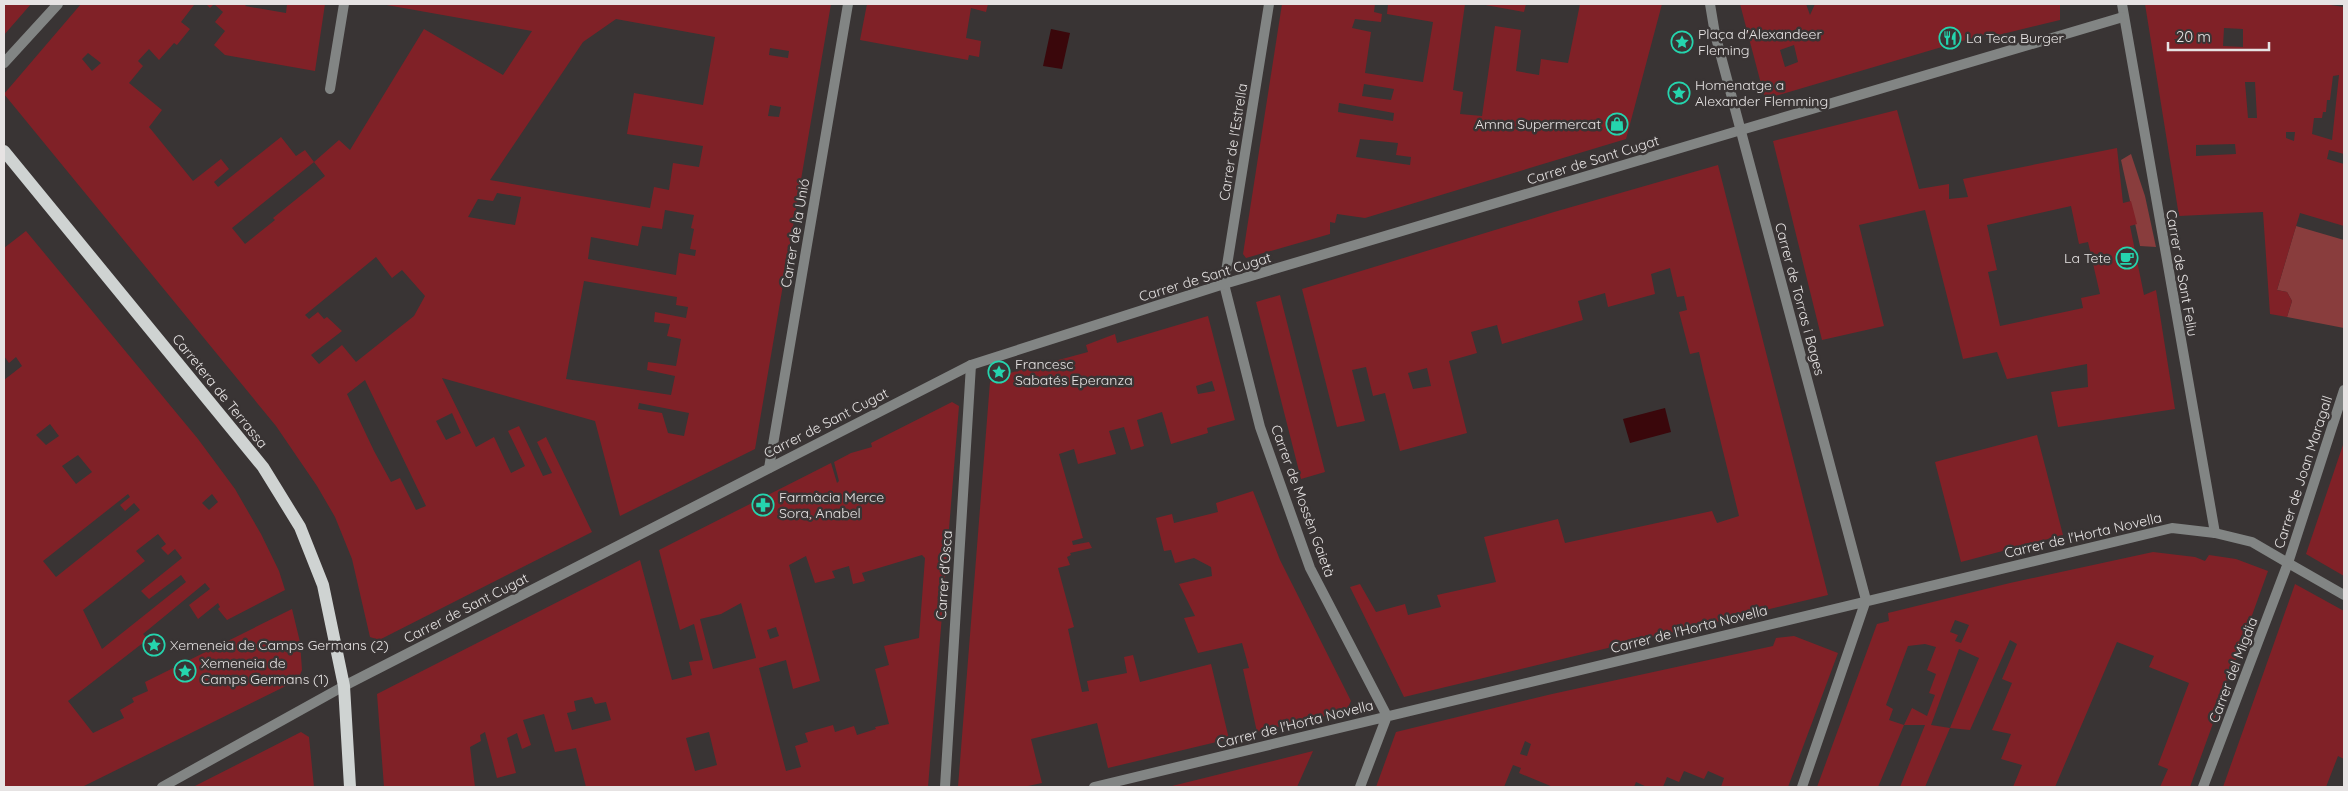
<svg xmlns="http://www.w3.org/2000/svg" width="2348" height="791" font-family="Quicksand,sans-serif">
	<rect width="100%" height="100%" fill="#393434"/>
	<path fill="#893d3d" d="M2131,154L2145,196L2156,247L2140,246L2121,160Z
		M2296,226L2344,240V328L2287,317L2292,301L2287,292L2277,290Z"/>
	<path fill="#3a070b" d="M1051,29L1070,33L1062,69L1043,66Z
		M1665,408L1671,432L1630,443L1623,419Z"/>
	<path fill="#802127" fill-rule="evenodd" d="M4,4H31L4,35Z
		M81,4L194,5L181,22L190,29L177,45L174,43L159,60L149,49L138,61L143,66L129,83L162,110L149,127L193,181L221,159L229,169L214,182L218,187L281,137L296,156L305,150L314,162L339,140L350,150L424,29L503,75L532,31L381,4H831L755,449L620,516L595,421L442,378L476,447L494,437L511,473L525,466L508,431L519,426L543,476L552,473L537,442L546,437L592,532L379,640L370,637L352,559L335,517L317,486L276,426L4,94ZM616,19L715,37L703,105L634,93L627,134L703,146L699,167L673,163L669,190L654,187L650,208L490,180L583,42ZM770,48L789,51L788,58L769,55ZM88,53L101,63L92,71L82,59ZM770,105L781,107L779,117L768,116ZM314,162L325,176L273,218L275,220L245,244L232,228ZM497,193L521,197L515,225L468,217L478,199L493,201ZM665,210L694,215L691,228L694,229L690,249L696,250L695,256L679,253L676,275L588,259L591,237L638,246L642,226L662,229ZM376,257L392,278L402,270L425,296L414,316L356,362L342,345L319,364L311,355L342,331L327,317L324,319L318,312L309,319L305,315ZM584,281L677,297L676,305L688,307L686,318L655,312L654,322L670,324L667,336L681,339L676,366L648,362L647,370L675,376L671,395L566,379ZM365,380L426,506L416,510L400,478L391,482L374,451L347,394ZM639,403L689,413L684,436L668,433L662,413L638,409ZM452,413L461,433L446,440L436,421Z
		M206,4H247L245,6L286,13L287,4H325L315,71L225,55L214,45L225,31L215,22L223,12L214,4L210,8Z
		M867,4H988L986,12L971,8L966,38L981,41L979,57L969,55L968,60L860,40Z
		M1282,4H1375L1374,12L1382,14L1381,22L1355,19L1352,28L1371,32L1365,73L1423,82L1433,22L1387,14L1388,4H1465L1453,90L1463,92L1460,114L1482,116L1495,26L1521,30L1516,71L1539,75L1541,59L1568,63L1580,4H1662L1626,139L1365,218L1337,214L1335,223L1330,222V234L1246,258L1243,254ZM1364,84L1394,89L1391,100L1362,96ZM1339,103L1394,113L1393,121L1338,112ZM1360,139L1398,143L1396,155L1411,157L1410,165L1356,157Z
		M1480,4H1526L1524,12Z
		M1740,4H1806L1810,15L1815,4H2060V20L1986,38V34L1765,99ZM1794,45L1798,62L1785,67L1780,50Z
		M2145,4H2324L2344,7V154L2329,150L2327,159L2344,164V226L2300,213L2277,290L2287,292L2292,301L2287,317L2270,314L2263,212L2179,216ZM2224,28L2243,29V47L2223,46ZM2339,75L2332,140L2312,134L2314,118H2322L2323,112H2326L2327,100H2330L2333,76ZM2245,82H2255L2257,118H2248ZM2286,132H2295L2294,141L2286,138ZM2235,144L2236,154L2196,156V145Z
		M1897,110L1919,189L1949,184V199L1968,197L1963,179L2117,148L2123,203L2131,201L2137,224L2130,226L2144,295L2156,290L2175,409L2058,427L2051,392L2088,387L2087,364L2007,379L1997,352L1963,359L1925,210L1859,225L1884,326L1822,340L1773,141ZM2071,206L2079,244L2088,242L2100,294L2081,298L2083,308L2000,326L1988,272L1997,270L1987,225Z
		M1718,165L1828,595L1404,697L1350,587L1360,584L1376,612L1405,604L1408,615L1441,607L1437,595L1496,582L1484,537L1558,519L1565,543L1712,511L1717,523L1739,516L1703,370L1699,352L1690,354L1679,312L1687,310L1684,296L1677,297L1670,268L1651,274L1655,294L1608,307L1605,293L1578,301L1583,320L1502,344L1497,325L1471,332L1477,353L1449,361L1467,433L1400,451L1385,393L1373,396L1366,367L1352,370L1365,421L1337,427L1302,289L1554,212ZM1427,368L1431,386L1413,389L1408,373Z
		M26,231L198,439L235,489L261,534L279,571L285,590L227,620L218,609L220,607L218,603L198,619L189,605L210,589L205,583L143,634L148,639L68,701L93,733L124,718L120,710L134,702L132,698L148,691L145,682L292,609L300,642L302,670L298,680L82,787H4V380L22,366L16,357L9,363L4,356V248ZM50,424L59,436L46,445L36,435ZM78,455L92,472L76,484L62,466ZM128,494L130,497L120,505L125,511L134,503L140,510L56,577L43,561ZM212,494L218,502L209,510L202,503ZM158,534L166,544L161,548L168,555L175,549L182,558L141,591L149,599L181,575L186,582L102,649L83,610L145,561L136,551Z
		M1280,295L1325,472L1301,479L1256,302Z
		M1208,316L1235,420L1207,428L1208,433L1171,444L1162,412L1137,420L1144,446L1131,450L1124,427L1109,431L1116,454L1078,464L1074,449L1059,454L1083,538L1072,541L1073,545L1089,542L1092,548L1070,553L1071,555L1067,557L1070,565L1058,568L1074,627L1068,629L1082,692L1089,691L1087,681L1127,673L1124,657L1133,655L1140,682L1211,664L1229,739L1108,768L1097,723L1031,739L1042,783L1023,787H958L990,382L1010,373L1088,352L1086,345L1115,334L1117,343ZM1212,381L1215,391L1198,394L1196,386Z
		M952,402L959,406L928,787H586L576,748L555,752L544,714L523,720L531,745L522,749L517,733L507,738L516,773L497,778L485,732L480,735L481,741L470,747L475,787H384L377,694L640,560L672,680L692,675L689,662L703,660L694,624L680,630L659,550L831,463L837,483L839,481L834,462L851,453L872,447L871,443ZM922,555L925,558L919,638L884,646L889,665L875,669L889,724L875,727L876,729L857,735L854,726L835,732L833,725L805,733L808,742L795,746L801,767L786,771L759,668L786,660L793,689L820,681L789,565L806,556L815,583L835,578L832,571L849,566L853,584L865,581L862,573ZM741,603L756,658L713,669L700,619L721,614ZM776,627L779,636L770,639L767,630ZM592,697L595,704L606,702L611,720L572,730L567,713L576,711L574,701ZM709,732L717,765L695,771L686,738Z
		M2037,435L2063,535L1961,562L1935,462Z
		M2344,442V576L2306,554Z
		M1253,491L1280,560L1351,701L1346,711L1257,732L1243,669L1249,668L1242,643L1198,653L1184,618L1195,616L1179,584L1212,576L1211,567L1194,558L1175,563L1171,550L1164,551L1156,518L1172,514L1174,523L1218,512L1216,503Z
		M2153,552L2195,557L2205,561L2209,555L2236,559L2268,571L2190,787H2160L2168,769L2158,765L2189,683L2149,667L2154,656L2117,642L2055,787H2013L2022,765L2001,759L2011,734L1992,730L2012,683L2002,679L2017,644L2010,640L1970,730L1950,728L1925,787H1900L1925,725H1904L1878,787H1817L1877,624L1889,621L1888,613L2010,583ZM1955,620L1969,625L1961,643L1955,641L1958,635L1950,632ZM1925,644L1936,647L1927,670L1936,674L1929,693L1935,695L1927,716L1912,708L1904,725L1889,720L1893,709L1886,705L1908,646ZM1959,649L1979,658L1950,728L1931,725Z
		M2295,584L2344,611V759L2338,756L2326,787H2223Z
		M1794,636L1838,653L1788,787H1721L1724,778L1708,771L1704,779L1684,771L1679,782L1667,777L1663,787H1647L1636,782L1634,787H1553L1519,773L1521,768L1513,765L1504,787H1376L1396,732L1552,694L1773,646L1776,638ZM1525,741L1531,744L1527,756L1520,754Z
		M301,732L309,737L314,787H193Z
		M1313,751L1297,787H1168Z"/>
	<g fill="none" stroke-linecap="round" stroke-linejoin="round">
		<path stroke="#828584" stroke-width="10" d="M2122,4L2215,533
			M2344,390L2288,563L2344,595"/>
		<path stroke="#828584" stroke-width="10" d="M1269,4L1224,284L1260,427L1310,568L1387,716L1360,787
			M1710,4L1715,34L1866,600L1802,787
			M4,63L58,4
			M330,89L344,4
			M1741,130L2123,17
			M769,468L848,4
			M162,787L344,686
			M945,787L971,365
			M1094,787L2172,528L2215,533L2252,542L2288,563L2203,787"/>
		<path stroke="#828584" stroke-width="10" d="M344,686L971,365L1224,284L1741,130"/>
		<path stroke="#cfd3d2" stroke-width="12" d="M4,151L263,467L300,527L323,585L344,686L350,787"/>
	</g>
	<defs>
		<g id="restaurant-ring" transform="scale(1.125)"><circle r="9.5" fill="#393434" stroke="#25d5ae" stroke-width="1.5"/><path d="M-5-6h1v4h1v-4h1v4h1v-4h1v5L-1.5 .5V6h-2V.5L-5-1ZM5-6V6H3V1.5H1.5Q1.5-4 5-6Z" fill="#25d5ae"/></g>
		<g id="sight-ring" transform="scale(1.125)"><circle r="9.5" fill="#393434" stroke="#25d5ae" stroke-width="1.5"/><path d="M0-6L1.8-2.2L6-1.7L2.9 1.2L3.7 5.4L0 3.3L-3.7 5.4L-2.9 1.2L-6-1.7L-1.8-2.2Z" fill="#25d5ae"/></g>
		<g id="shop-ring" transform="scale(1.125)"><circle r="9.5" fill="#393434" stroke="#25d5ae" stroke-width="1.5"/><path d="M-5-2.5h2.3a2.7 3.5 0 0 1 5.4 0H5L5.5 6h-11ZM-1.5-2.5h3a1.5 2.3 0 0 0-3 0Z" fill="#25d5ae"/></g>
		<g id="cafe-ring" transform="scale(1.125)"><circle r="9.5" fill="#393434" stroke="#25d5ae" stroke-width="1.5"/><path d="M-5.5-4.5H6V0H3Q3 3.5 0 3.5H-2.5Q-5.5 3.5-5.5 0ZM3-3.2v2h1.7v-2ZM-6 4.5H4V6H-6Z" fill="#25d5ae"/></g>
		<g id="pharmacy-ring" transform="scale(1.125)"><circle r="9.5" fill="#393434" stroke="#25d5ae" stroke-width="1.5"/><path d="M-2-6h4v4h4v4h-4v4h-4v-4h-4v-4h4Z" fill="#25d5ae"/></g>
	</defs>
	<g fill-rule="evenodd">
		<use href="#restaurant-ring" x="1950" y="38"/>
		<use href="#sight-ring" x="1682" y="42"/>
		<use href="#sight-ring" x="1679" y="93"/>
		<use href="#shop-ring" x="1617" y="124"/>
		<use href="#cafe-ring" x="2127" y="258"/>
		<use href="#sight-ring" x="999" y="372"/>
		<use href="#pharmacy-ring" x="763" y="505"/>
		<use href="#sight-ring" x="154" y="645"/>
		<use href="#sight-ring" x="185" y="671"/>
	</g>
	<g text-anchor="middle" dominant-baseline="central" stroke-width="5" stroke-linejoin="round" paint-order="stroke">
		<g font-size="14" fill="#e6e3e3" stroke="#393434" text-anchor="start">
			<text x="1698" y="34">Plaça d'Alexandeer<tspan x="1698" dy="16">Fleming</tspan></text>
			<text x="1966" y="38">La Teca Burger</text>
			<text x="1695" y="85">Homenatge a<tspan x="1695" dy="16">Alexander Flemming</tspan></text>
			<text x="1601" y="124" text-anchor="end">Amna Supermercat</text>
			<text x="2111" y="258" text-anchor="end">La Tete</text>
			<text x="1015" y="364">Francesc<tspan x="1015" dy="16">Sabatés Eperanza</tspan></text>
			<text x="779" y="497">Farmàcia Merce<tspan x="779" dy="16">Sora, Anabel</tspan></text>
			<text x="170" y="645">Xemeneia de Camps Germans (2)</text>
			<text x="201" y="663">Xemeneia de<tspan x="201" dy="16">Camps Germans (1)</tspan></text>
		</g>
		<g font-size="14" fill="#e6e3e3" stroke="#393434">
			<text transform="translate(1233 142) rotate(-81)">Carrer de l'Estrella</text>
			<text transform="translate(1593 160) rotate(-17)">Carrer de Sant Cugat</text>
			<text transform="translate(795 233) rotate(-80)">Carrer de la Unió</text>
			<text transform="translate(2182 273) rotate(80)">Carrer de Sant Feliu</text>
			<text transform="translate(1205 277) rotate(-17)">Carrer de Sant Cugat</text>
			<text transform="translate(1800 299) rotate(75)">Carrer de Torras i Bages</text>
			<text transform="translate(220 391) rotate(51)">Carretera de Terrassa</text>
			<text transform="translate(826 423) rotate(-27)">Carrer de Sant Cugat</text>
			<text transform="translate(2303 472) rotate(-72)">Carrer de Joan Maragall</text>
			<text transform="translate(1303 501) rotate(70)">Carrer de Mossèn Gaietà</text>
			<text transform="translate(2083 535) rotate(-13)">Carrer de l'Horta Novella</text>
			<text transform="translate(944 575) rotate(-86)">Carrer d'Osca</text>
			<text transform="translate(466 608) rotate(-27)">Carrer de Sant Cugat</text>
			<text transform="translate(1689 629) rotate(-14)">Carrer de l'Horta Novella</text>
			<text transform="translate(2233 670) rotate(-69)">Carrer del Migdia</text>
			<text transform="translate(1295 724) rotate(-14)">Carrer de l'Horta Novella</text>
		</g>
	</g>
	<rect width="2348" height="791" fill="none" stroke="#e6e3e3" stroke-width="10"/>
	<path d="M2168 42v8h101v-8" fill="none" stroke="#e6e3e3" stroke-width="2.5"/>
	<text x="2176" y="42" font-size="15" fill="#e6e3e3" stroke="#393434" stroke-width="4" paint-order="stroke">20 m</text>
</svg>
